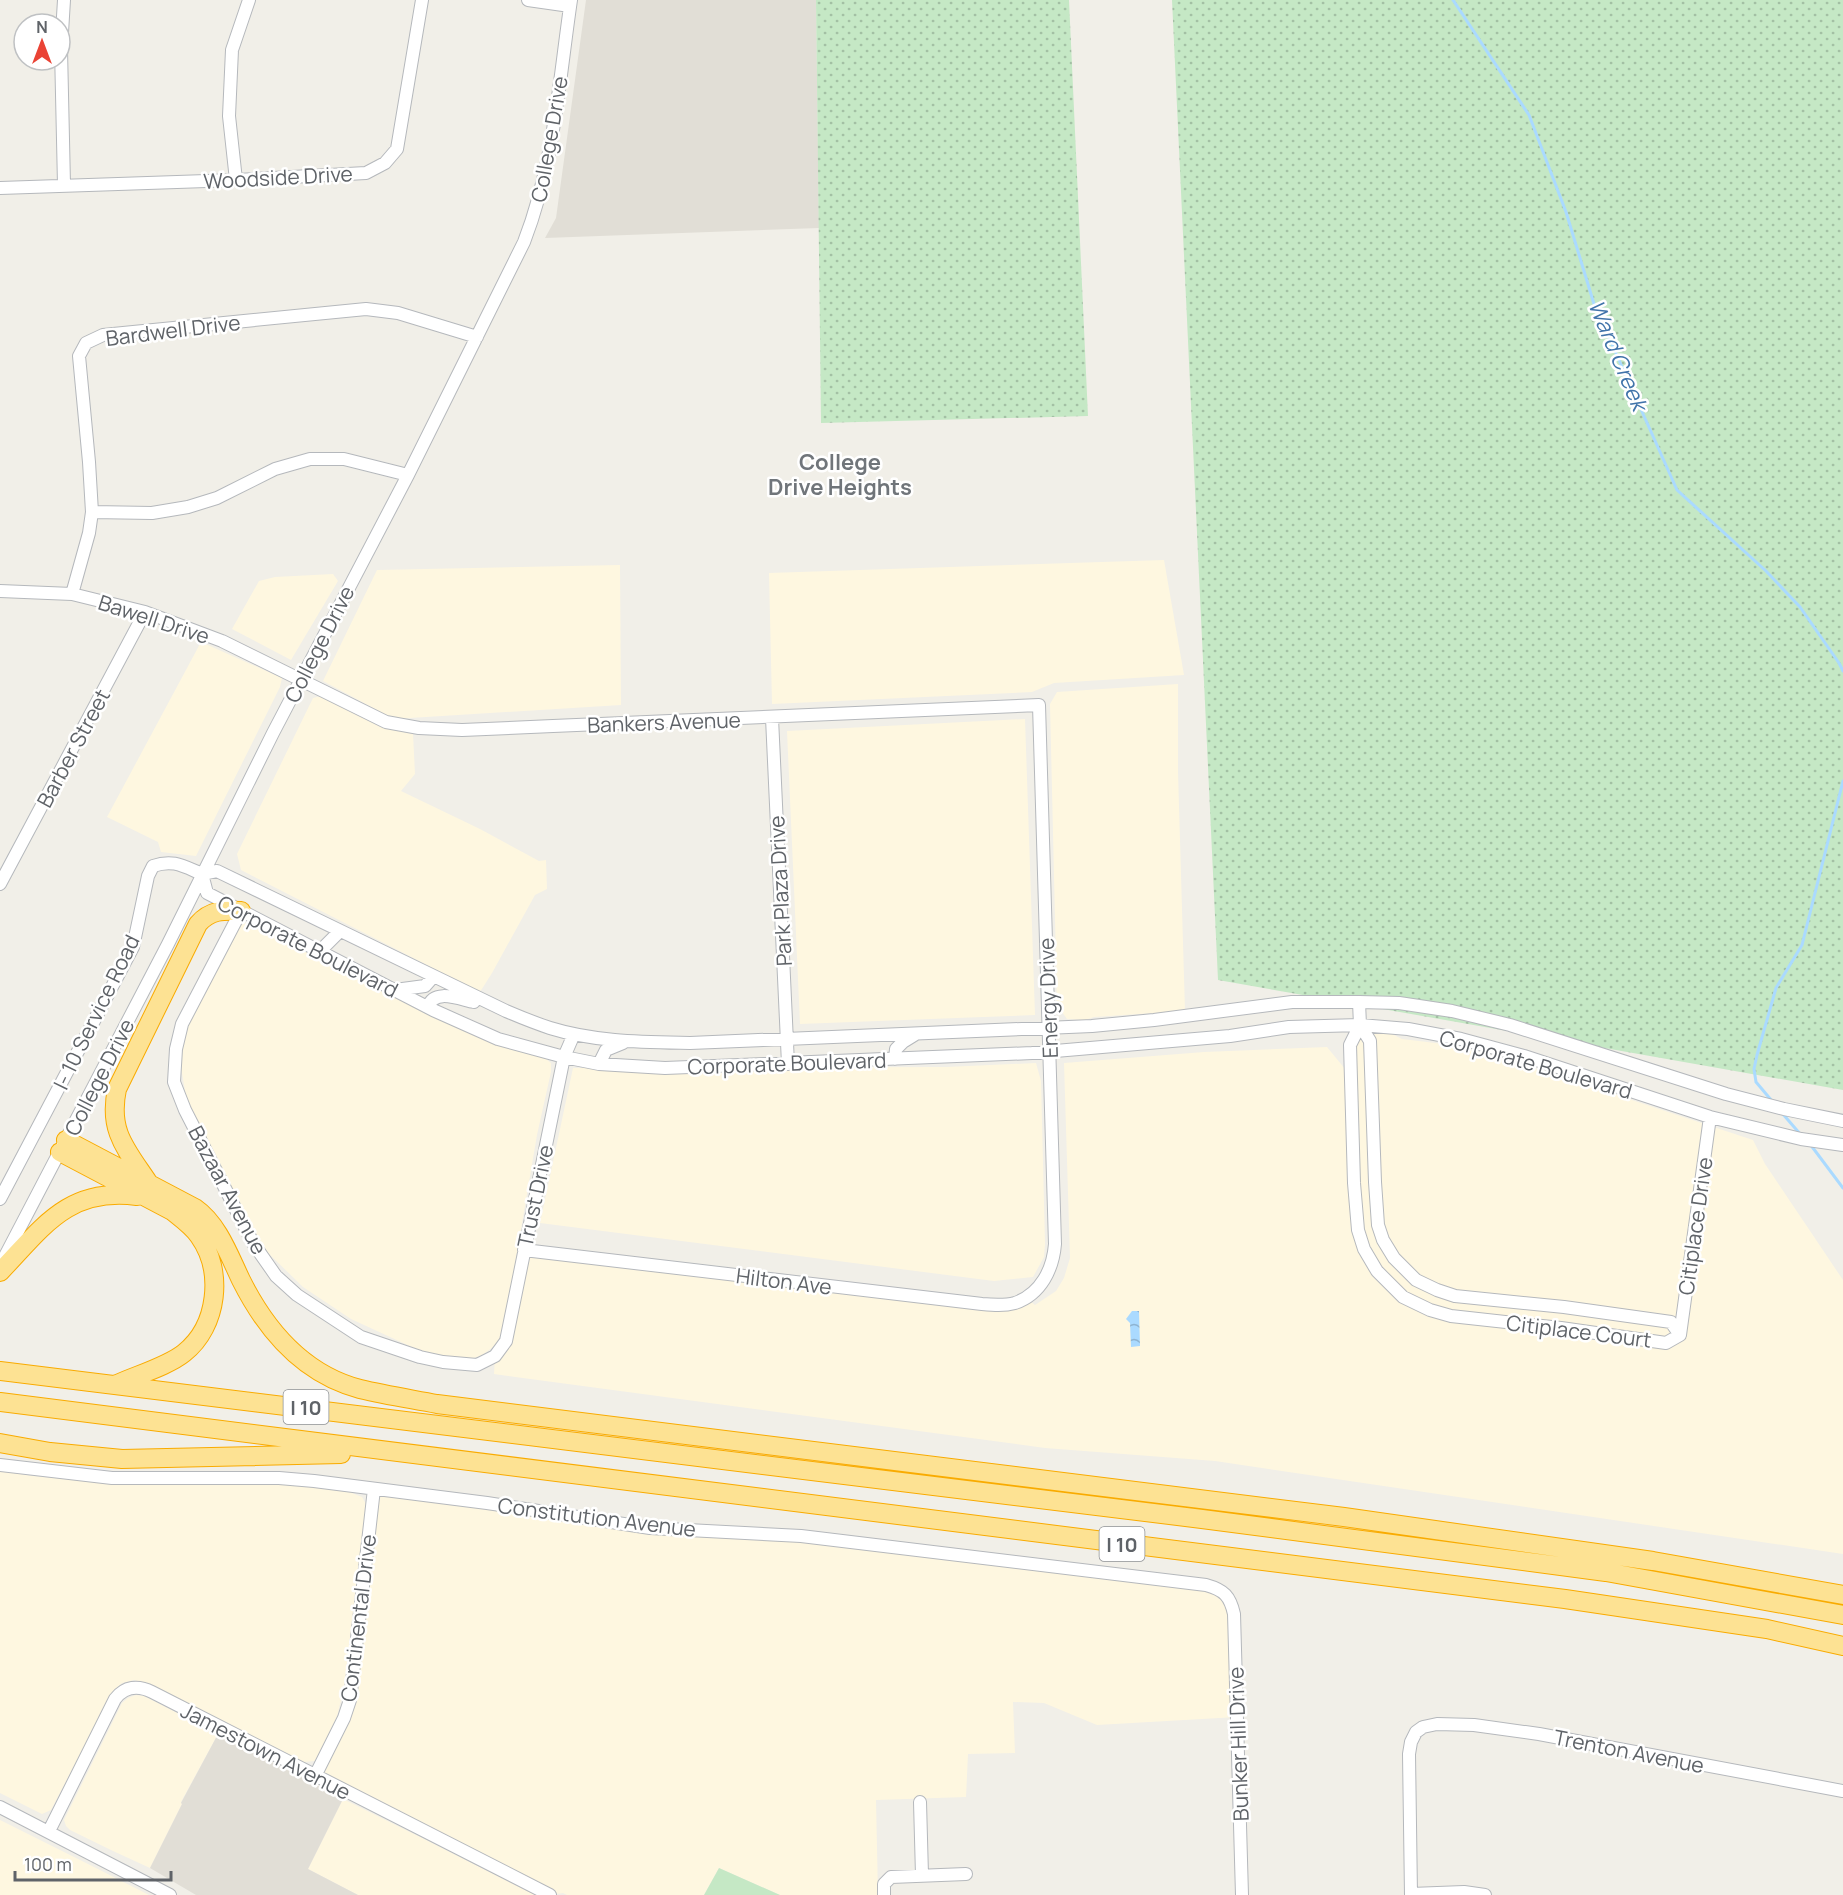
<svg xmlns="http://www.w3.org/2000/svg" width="1843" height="1895" font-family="Manrope,sans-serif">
	<defs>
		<pattern id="grass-dots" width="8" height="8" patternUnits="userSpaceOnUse" patternTransform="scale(1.5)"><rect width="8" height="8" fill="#c5e8c5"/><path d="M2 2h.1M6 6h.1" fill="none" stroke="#a3c0a4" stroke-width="1.8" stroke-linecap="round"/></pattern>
		<pattern id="water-waves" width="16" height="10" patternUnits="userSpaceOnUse" patternTransform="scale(1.5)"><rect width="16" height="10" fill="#aadaff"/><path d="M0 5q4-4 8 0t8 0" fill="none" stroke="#8eb4d2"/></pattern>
	</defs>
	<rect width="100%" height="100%" fill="#f1efe8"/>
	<path fill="#fef7e0" d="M1164,560L1184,675L1054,683L1032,692L772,704L769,573Z
		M620,565L621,705L394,719L323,681L377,570Z
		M333,574L338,581L291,660L232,629L259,581L275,577Z
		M201,642L282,678L280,687L196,856L161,852L158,842L107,817Z
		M1178,684V772L1185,1011L1094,1017L1085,1020L1067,1019L1057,1005L1050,704L1057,692Z
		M321,696L381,727L413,734L415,774L401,791L480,829L539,861L546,860L547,889L535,895L492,973L480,992L241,870L237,854L313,698Z
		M1025,719L1035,1015L800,1024L787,731Z
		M246,923H254L546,1059L551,1063V1072L537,1135L503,1335L497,1344L481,1356L469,1359L427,1354L351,1319L303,1287L264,1249L191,1109L186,1096L180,1062L187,1029L201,996L238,926Z
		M1349,1032H1388L1402,1039L1452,1045L1553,1074L1753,1140L1765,1164L1843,1280V1554L1215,1461L1045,1448L494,1374L495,1356L506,1341L524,1250L982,1304L1026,1298L1035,1305L1056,1291L1064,1278L1070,1258L1064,1063L1204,1052L1327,1047L1350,1075Z
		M1036,1063L1041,1081L1045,1244L1044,1257L1033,1277L994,1281L540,1223L573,1068L946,1067Z
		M0,1471L33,1476L117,1484L259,1483L306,1486L347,1491L362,1497L366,1504V1510L344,1687L336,1721L315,1761L304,1762L165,1692L142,1682L134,1680L122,1683L114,1690L51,1810L42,1814L0,1793Z
		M374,1489L634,1526L816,1539L1219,1589L1232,1603L1237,1717L1097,1725L1044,1703L1013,1702L1015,1753L968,1754L966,1797L876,1800L878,1895H780L719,1868L704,1895H567L563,1893L550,1895L315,1776L344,1718Z
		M136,1695L144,1696L218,1734L181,1802L182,1804L150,1868L113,1851L70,1830L66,1826L64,1820L122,1703L128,1698Z
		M343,1799L420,1837L535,1895H358L308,1869Z
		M0,1820L92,1866L149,1895H0Z"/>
	<path fill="#e1ded6" d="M586,0H816L819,228L545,238L556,218Z
		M218,1734L343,1799L308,1869L358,1895H196L150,1868L182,1804L181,1803Z"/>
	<path fill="url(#grass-dots)" d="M816,0H1069L1088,416L821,423Z
		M1172,0H1843V1090L1218,980Z"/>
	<path fill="#c5e8c5" d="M719,1868L780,1895H704Z"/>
	<path fill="url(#water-waves)" d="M1132,1311H1139L1140,1346L1131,1347L1130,1323L1126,1319Z"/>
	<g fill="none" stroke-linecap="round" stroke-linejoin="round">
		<path stroke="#aadaff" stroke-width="3" d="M1453,0L1529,115L1566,212L1594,304L1677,490L1766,571L1800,607L1839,663L1843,671
			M1772,1101L1756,1082L1754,1069L1757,1055L1776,988L1802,945L1843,781
			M1782,1113L1801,1135
			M1810,1144L1843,1188"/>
		<g stroke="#b5b8bc" stroke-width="14">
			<path id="minor" d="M528,0L570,6
				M236,180L229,116L232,50L249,0
				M64,185L61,49L64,0
				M0,188L236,180L366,173L385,163L397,149L422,0
				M92,512L152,513L188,507L217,498L275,469L310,459H344L408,475
				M0,591L72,594L145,612L222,641L386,722L419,728L462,730L553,726L1039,705L1055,1244C1053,1269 1041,1294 1015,1303C1004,1306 993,1305 982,1304L524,1250
				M72,594L89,533L92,512L89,462L79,356L86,343L103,335L366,309L398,313L477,337
				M772,718L788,1064
				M202,874L207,893L433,1010L498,1039L564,1057L599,1064L665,1068L1032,1053L1230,1036L1289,1027L1360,1025L1408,1029L1461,1039L1524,1056L1710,1117L1801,1139L1843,1145
				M202,874L217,871L506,1011C520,1017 535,1023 550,1028C595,1042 643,1042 690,1043L1092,1026L1154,1020L1292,1002H1359L1399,1003L1452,1011L1510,1025L1726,1094L1784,1109L1843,1121
				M0,884L145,612
				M241,911L182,1024L176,1049L174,1082L185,1110L253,1243L276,1276L297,1295L361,1337L420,1357L443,1362L477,1365L495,1356L506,1341L564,1057L574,1034
				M319,952L339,932
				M395,990L425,986L433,977
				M1359,1002L1360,1025L1350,1045L1354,1183L1358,1230L1364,1249L1377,1271L1403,1297L1430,1310L1451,1316L1561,1328L1666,1343L1680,1335
				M428,1007C434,988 459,999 474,1002
				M1360,1025L1370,1041L1375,1182L1378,1225L1383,1240L1394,1258L1416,1280L1437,1290L1455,1296L1564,1307L1671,1322L1680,1335
				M895,1059L896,1049L903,1042L916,1034
				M599,1064L606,1050L623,1043
				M0,1199L133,947L148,876L153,866C173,859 183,866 202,874
				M2,1262L168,944L273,733L408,475L524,242C554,165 559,81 571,0
				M1680,1335L1710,1117
				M0,1465L112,1478H279L314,1481L487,1503L650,1528L801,1536L1206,1585C1224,1590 1230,1596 1234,1614L1242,1895
				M315,1776L344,1718L350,1700L374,1489
				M920,1802L922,1875
				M0,1807L170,1895
				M49,1831L115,1699C125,1686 138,1685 152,1692L550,1895
				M1411,1894L1464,1892L1485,1895
				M884,1895V1884L891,1877L966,1874
				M1411,1895L1409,1754L1411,1742L1416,1732L1423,1727L1437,1724L1474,1725L1539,1734L1843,1791"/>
		</g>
		<g stroke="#f9ab00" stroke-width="20">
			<path id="highway" d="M66,1140L195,1208C218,1224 229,1255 241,1280C266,1330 303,1374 360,1389C385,1395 411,1399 437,1404L1344,1517L1653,1561L1843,1595
				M60,1152L172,1211C182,1219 192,1226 199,1236C224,1271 218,1326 184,1353C168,1366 137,1375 117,1384
				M148,1182C126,1149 108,1131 117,1089L198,924C210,910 223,910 241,911
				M0,1272C43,1227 68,1187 137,1196
				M0,1371L1202,1519L1606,1572L1843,1615
				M0,1402L1565,1599L1767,1629L1843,1646
				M0,1443L50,1452L122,1459L341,1454"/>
		</g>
		<use href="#minor" stroke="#fff" stroke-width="12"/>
		<use href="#highway" stroke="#fde293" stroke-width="18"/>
	</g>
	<g text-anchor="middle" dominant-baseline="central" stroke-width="5" stroke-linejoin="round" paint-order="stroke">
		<g fill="#fff" stroke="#8f9295" stroke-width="1.5">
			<rect x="283.5" y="1390" width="45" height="34" rx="4.5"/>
			<rect x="1099.5" y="1527" width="45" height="34" rx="4.5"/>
		</g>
		<g font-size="20" font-weight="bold" fill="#5f6368">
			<text x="306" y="1407">I 10</text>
			<text x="1122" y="1544">I 10</text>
		</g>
		<g font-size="21" fill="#5f6368" stroke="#fff">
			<text transform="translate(549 139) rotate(-80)">College Drive</text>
			<text transform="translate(278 177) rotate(-3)">Woodside Drive</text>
			<text transform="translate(173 330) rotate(-7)">Bardwell Drive</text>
			<text transform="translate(154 619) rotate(18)">Bawell Drive</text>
			<text transform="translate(319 644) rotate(-63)">College Drive</text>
			<text transform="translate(664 722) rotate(-2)">Bankers Avenue</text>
			<text transform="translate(73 748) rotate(-62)">Barber Street</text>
			<text transform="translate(780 891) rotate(-93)">Park Plaza Drive</text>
			<text transform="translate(308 946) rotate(27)">Corporate Boulevard</text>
			<text transform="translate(1048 998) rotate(-92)">Energy Drive</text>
			<text transform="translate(96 1012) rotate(-64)">I- 10 Service Road</text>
			<text transform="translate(787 1063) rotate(-2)">Corporate Boulevard</text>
			<text transform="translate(1536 1064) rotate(16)">Corporate Boulevard</text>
			<text transform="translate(99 1077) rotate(-63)">College Drive</text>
			<text transform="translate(228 1190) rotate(62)">Bazaar Avenue</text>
			<text transform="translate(535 1196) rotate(-78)">Trust Drive</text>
			<text transform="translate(1695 1226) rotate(-82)">Citiplace Drive</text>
			<text transform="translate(784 1281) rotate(7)">Hilton Ave</text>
			<text transform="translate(1579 1331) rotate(7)">Citiplace Court</text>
			<text transform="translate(597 1517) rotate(7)">Constitution Avenue</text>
			<text transform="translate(358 1618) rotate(-83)">Continental Drive</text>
			<text transform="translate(1238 1744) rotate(-92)">Bunker Hill Drive</text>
			<text transform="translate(266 1751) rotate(27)">Jamestown Avenue</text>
			<text transform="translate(1629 1751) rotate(11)">Trenton Avenue</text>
		</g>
		<g font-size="22" font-style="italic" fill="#4174aa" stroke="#fff">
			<text transform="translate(1618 355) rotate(67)">Ward Creek</text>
		</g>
		<g font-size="22" font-weight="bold" fill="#70757a" stroke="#fff">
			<text x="840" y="462">College<tspan x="840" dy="25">Drive Heights</tspan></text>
		</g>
	</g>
	<g transform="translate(42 42)"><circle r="28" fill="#ffffff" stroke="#bfc1c3" stroke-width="1.5"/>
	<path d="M0-4.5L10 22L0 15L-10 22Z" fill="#ea4335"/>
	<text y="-9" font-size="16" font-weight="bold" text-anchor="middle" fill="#5f6368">N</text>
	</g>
	<path d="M15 1871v9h156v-9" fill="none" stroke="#5f6368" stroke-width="3"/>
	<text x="24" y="1871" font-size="18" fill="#5f6368" stroke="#ffffff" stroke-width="4.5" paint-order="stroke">100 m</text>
</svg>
